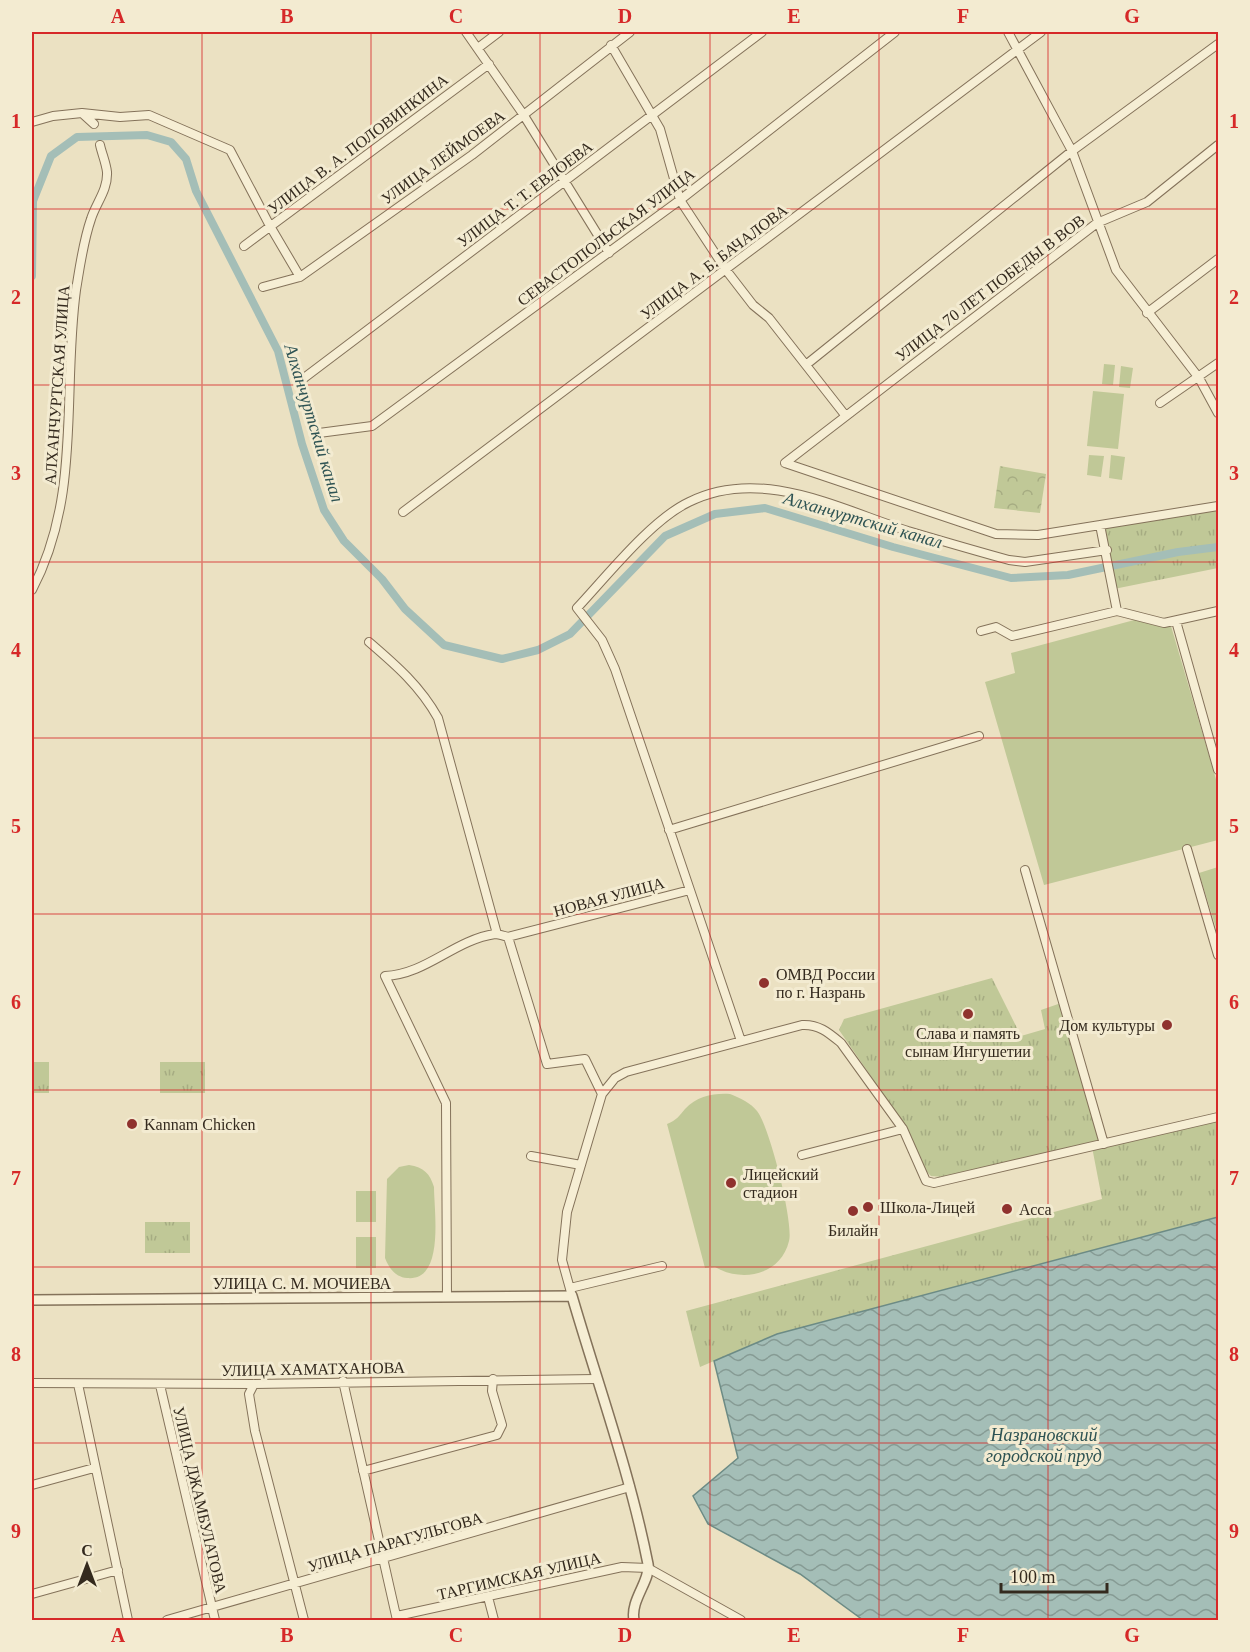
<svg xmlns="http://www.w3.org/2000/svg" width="1250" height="1652" font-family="Georgia,serif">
	<defs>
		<pattern id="grass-tufts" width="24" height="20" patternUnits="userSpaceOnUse" patternTransform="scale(1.5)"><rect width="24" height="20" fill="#c0c897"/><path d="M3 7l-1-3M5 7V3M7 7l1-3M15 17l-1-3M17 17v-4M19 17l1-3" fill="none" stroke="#a6ac82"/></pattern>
		<pattern id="forest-crowns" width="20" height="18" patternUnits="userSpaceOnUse" patternTransform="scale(1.5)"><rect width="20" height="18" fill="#c0c897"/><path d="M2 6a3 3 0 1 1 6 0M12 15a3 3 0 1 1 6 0" fill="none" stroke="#a6ac82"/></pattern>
		<pattern id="water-waves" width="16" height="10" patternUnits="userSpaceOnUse" patternTransform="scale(1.5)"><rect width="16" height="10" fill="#a4beb7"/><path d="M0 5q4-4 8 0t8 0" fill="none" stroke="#869b94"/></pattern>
	</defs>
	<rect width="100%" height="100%" fill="#ebe1c2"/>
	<path fill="url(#grass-tufts)" d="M1218,506V568L1114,589L1100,525Z
		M992,978L1021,1036L1045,1029L1041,1010L1061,1003L1099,1140L943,1177L931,1176L922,1167L908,1130L839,1030L844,1019Z
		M32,1062H49V1093H32Z
		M160,1062H205V1093H160Z
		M1218,1117V1217L777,1334L700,1367L686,1311L1102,1199L1092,1147Z
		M145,1222H190V1253H145Z"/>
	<path fill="url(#forest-crowns)" d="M1000,466L1046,474L1040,513L994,508Z"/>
	<path fill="#c0c897" d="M1104,364L1115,365L1113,385L1102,384Z
		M1121,366L1133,368L1130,388L1119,387Z
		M1093,391L1124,394L1118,449L1087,446Z
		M1089,455L1104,456L1101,477L1087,475Z
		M1111,455L1125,457L1122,480L1109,478Z
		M1138,619L1164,627L1171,626L1218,786V840L1044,885L985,682L1015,673L1011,653Z
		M1218,867V927L1216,928L1199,873Z
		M730,1094C740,1098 751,1103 757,1111C769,1125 794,1223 789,1241C781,1275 742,1283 715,1267L705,1268L667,1124C677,1120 679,1116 685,1109C697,1096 714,1093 730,1094Z
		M409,1165C424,1167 430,1174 434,1187C434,1211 445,1282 407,1278C395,1277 389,1268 385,1258L387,1179L399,1167Z
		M356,1191H376V1222H356Z
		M356,1237H376V1268H356Z"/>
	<path fill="url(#water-waves)" stroke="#6c8b85" stroke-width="1.5" d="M1218,1217V1620H863L800,1574L708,1524L693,1496L738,1458L714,1361L777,1334Z"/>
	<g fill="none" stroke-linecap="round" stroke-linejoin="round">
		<path stroke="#a4beb7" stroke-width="8" d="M32,276L33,201L51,156L77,137L147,135L171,142L186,159L196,191L278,351L302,444L324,510L344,541L382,579L405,609L444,645L502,659L538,650L570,634L665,536L715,514L765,508L893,547L1011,578L1068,575L1178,552L1218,547"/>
		<g stroke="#84725a" stroke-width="10">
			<path id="minor" d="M466,32L523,114L609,253
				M1008,32L1072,151L1116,270L1199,378L1218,413
				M611,45L660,129L680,200L726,270L753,305L769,318L845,415
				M478,48L499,32
				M83,114L94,124
				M32,122L53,116L82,113L120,117L149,115L230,150L270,226L300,277
				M244,246L489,64
				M263,287L300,277L472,155L630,32
				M1147,313L1218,259
				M807,364L1072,151L1218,44
				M304,378L762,32
				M1160,403L1218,363
				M319,433L372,426L680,200L895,32
				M785,463L1097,223L1147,202L1218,145
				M785,463L996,534L1038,535L1218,506
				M403,512L1041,32
				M1100,525L1117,611
				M32,590C82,495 62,393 76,290C80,266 83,242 91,219C96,203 108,190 107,172C106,163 102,154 100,145
				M1176,621L1218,770
				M981,631L996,627L1012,636L1117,611L1164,623L1218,611
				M369,642C397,666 420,686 438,718L497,934
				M669,830L979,736
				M1187,849L1218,955
				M1025,870L1104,1144
				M690,890L615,669L602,640L577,608C607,576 651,520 689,502C761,466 839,509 908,531C942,541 976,551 1009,560L1025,562L1107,550
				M508,937L547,1064L585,1059L602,1094
				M802,1155L903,1129
				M531,1156L581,1165
				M570,1288L662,1266
				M572,1296L562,1260L567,1212L602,1094L615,1078L626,1072L802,1025C819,1024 829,1033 841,1043L903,1129L926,1181L934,1183L1218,1117
				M447,1297L446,1103L385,976C427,974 454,940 495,934C499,934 504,936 508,937L690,890L741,1041
				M343,1381L397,1620
				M32,1383L254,1384L596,1379
				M78,1384L128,1620
				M254,1384L249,1394L255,1431L304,1620
				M160,1385L215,1620
				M363,1471L497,1435L502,1425L492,1391L493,1379
				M32,1485L94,1468
				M32,1594L118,1570
				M488,1597L494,1620
				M397,1616L622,1567L648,1568L741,1620
				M167,1620L630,1487"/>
		</g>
		<g stroke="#84725a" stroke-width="12">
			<path id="tertiary" d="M32,1300L572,1296C598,1385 630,1473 648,1564C651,1580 630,1600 634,1620"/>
		</g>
		<use href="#minor" stroke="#f6eed4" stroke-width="8"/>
		<use href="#tertiary" stroke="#f6eed4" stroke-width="9"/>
	</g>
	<path fill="none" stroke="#d62828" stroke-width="1.5" stroke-opacity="0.55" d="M202,32V1620M371,32V1620M540,32V1620M710,32V1620M879,32V1620M1048,32V1620M32,209H1218M32,385H1218M32,562H1218M32,738H1218M32,914H1218M32,1090H1218M32,1267H1218M32,1443H1218"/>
	<g fill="#8f322e" stroke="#f3ebd1" stroke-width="2">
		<circle cx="764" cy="983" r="6"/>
		<circle cx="968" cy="1014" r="6"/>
		<circle cx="1167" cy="1025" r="6"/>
		<circle cx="132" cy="1124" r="6"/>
		<circle cx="731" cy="1183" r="6"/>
		<circle cx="868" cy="1207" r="6"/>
		<circle cx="1007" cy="1209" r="6"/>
		<circle cx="853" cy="1211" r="6"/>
	</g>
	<g text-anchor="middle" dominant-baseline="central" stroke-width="6" stroke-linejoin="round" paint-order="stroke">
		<g font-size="16" fill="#342a1e" stroke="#f3ebd1">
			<text transform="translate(358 144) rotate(-37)">УЛИЦА В. А. ПОЛОВИНКИНА</text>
			<text transform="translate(443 157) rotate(-36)">УЛИЦА ЛЕЙМОЕВА</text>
			<text transform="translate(525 194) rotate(-37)">УЛИЦА Т. Т. ЕВЛОЕВА</text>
			<text transform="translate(606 237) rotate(-37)">СЕВАСТОПОЛЬСКАЯ УЛИЦА</text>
			<text transform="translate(714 262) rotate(-37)">УЛИЦА А. Б. БАЧАЛОВА</text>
			<text transform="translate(990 288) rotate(-37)">УЛИЦА 70 ЛЕТ ПОБЕДЫ В ВОВ</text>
			<text transform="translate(57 385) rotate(-86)">АЛХАНЧУРТСКАЯ УЛИЦА</text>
			<text transform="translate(609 897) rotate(-15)">НОВАЯ УЛИЦА</text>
			<text x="302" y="1283">УЛИЦА С. М. МОЧИЕВА</text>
			<text transform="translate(313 1369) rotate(-1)">УЛИЦА ХАМАТХАНОВА</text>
			<text transform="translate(200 1500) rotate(77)">УЛИЦА ДЖАМБУЛАТОВА</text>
			<text transform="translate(395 1542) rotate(-16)">УЛИЦА ПАРАГУЛЬГОВА</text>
			<text transform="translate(519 1576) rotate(-13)">ТАРГИМСКАЯ УЛИЦА</text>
		</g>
		<g font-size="16" fill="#342a1e" stroke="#f3ebd1" text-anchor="start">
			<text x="776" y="974">ОМВД России<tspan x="776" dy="18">по г. Назрань</tspan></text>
			<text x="1155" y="1025" text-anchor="end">Дом культуры</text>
			<text x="968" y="1033" text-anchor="middle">Слава и память<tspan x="968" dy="18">сынам Ингушетии</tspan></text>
			<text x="144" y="1124">Kannam Chicken</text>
			<text x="743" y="1174">Лицейский<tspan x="743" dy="18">стадион</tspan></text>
			<text x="880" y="1207">Школа-Лицей</text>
			<text x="1019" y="1209">Асса</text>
			<text x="853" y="1230" text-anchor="middle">Билайн</text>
		</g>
		<g font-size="18" font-style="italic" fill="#2e5353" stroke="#f3ebd1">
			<text transform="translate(314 423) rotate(73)">Алханчуртский канал</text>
			<text transform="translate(863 520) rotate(16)">Алханчуртский канал</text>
			<text x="1044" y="1435">Назрановский<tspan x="1044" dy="21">городской пруд</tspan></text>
		</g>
	</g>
	<rect width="1250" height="1652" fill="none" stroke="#f3ebd1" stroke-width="66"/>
	<g transform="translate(87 1565)" stroke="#f3ebd1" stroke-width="4.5" paint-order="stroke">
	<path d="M0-4.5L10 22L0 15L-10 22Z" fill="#342a1e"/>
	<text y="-9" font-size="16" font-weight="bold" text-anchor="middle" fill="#342a1e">С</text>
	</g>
	<path d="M1001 1583v9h106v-9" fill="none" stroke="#342a1e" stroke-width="3"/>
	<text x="1010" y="1583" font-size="18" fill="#342a1e" stroke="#f3ebd1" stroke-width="4.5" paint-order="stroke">100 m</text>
	<rect x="33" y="33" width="1184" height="1586" fill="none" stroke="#d62828" stroke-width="2"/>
	<g font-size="20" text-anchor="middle" font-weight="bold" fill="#d62828">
		<text x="118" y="23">A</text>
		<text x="287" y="23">B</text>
		<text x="456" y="23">C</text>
		<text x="625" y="23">D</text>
		<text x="794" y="23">E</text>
		<text x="963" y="23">F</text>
		<text x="1132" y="23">G</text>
		<text x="16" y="128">1</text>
		<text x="1234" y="128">1</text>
		<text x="16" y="304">2</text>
		<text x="1234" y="304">2</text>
		<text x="16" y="480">3</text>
		<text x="1234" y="480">3</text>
		<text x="16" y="657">4</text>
		<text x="1234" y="657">4</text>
		<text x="16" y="833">5</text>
		<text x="1234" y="833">5</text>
		<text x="16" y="1009">6</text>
		<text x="1234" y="1009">6</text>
		<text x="16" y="1185">7</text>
		<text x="1234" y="1185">7</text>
		<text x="16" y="1361">8</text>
		<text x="1234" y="1361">8</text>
		<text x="16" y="1538">9</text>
		<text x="1234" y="1538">9</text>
		<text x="118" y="1642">A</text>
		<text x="287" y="1642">B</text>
		<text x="456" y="1642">C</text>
		<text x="625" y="1642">D</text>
		<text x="794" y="1642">E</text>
		<text x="963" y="1642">F</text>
		<text x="1132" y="1642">G</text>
	</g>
</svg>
